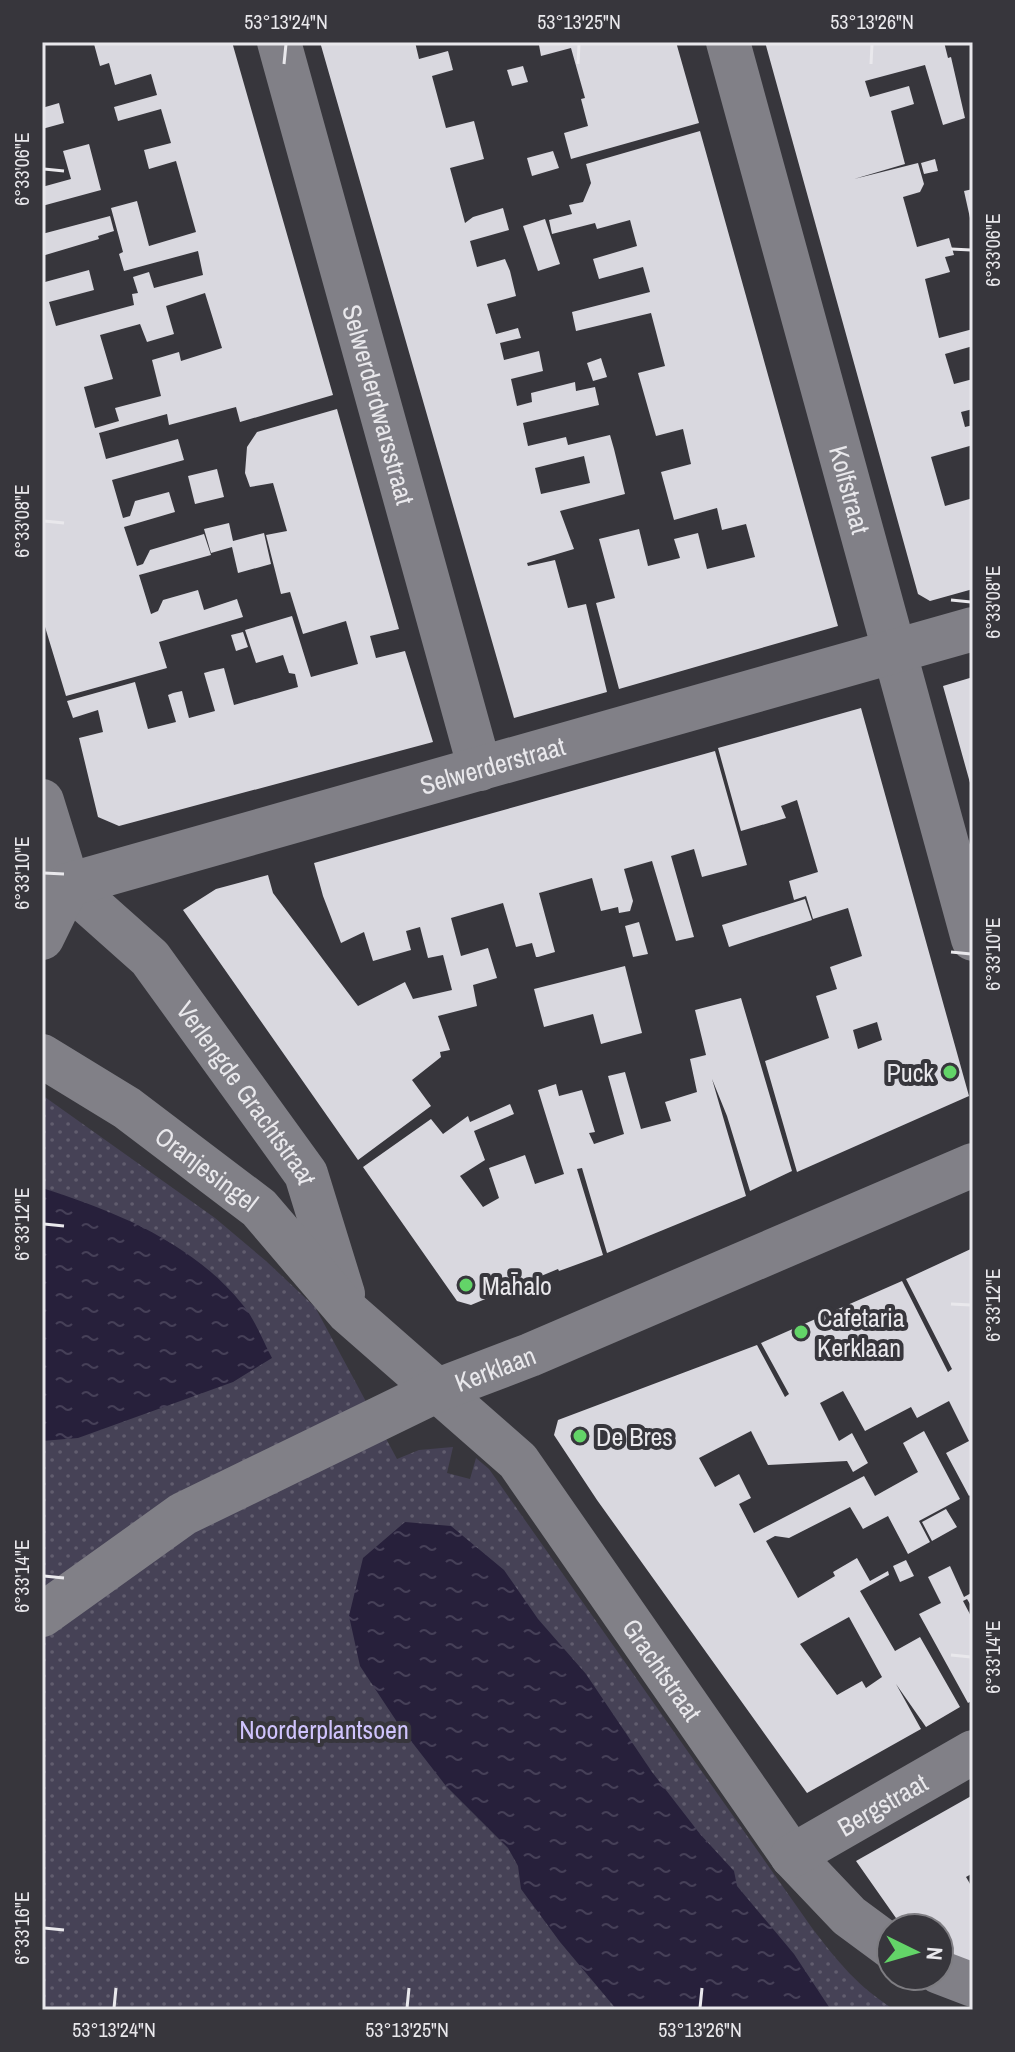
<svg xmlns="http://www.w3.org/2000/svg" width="1015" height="2052" font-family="'Archivo Narrow',sans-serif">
	<defs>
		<pattern id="park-dots" width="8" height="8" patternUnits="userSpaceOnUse" patternTransform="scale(2)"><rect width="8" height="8" fill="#464256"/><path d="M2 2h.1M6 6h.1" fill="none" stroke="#615d6e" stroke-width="1.8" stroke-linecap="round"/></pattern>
		<pattern id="water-ripples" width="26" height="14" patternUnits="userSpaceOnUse" patternTransform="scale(2)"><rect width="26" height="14" fill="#27203b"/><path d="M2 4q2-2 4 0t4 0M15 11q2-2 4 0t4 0" fill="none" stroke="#464058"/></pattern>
	</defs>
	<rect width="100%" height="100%" fill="#37363c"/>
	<path fill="url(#park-dots)" d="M42,1095L215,1218L266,1261L315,1307L397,1459L419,1450L453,1447L447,1473L470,1479L476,1458L489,1469L812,1928C838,1962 858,1987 895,2010H42Z"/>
	<path fill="url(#water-ripples)" d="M42,1188C115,1211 193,1243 242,1304C255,1319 263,1341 272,1358L233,1382L78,1438L42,1441Z
		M405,1522L451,1526L504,1570L538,1619L586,1674L652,1772L700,1834L734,1871L737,1886L794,1954L831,2010H617L560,1942L521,1889L518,1866L508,1848L446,1786L401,1728L360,1666L349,1616L363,1558Z"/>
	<path fill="#d9d8df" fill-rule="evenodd" d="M101,42H232L333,395L240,422L236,407L169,425L167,414L99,433L106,459L178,439L184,460L112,480L123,518L130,516L135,501L169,492L175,512L124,527L137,566L143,564L150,550L204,534L211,555L139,575L151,614L158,611L163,600L198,590L204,610L237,599L243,617L159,642L167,668L66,696L42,617V276L45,282L89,270L94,290L49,302L56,326L134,305L132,294L138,293L133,277L149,272L154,288L203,275L198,251L124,271L119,254L123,252L111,208L137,201L149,246L196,232L176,161L149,169L144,150L171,143L161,109L118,121L114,107L157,95L151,74L115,85L109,63L100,66L94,44ZM205,293L222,348L181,361L179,352L152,360L161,396L115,408L119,421L95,428L84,387L113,379L100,335L140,324L147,342L174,334L166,306Z
		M320,42H415L419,59L448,51L453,70L432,76L446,128L474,121L484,159L450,168L465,223L473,217L503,208L509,230L470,241L477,267L505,259L510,271L516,296L487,304L496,334L518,328L521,338L500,343L504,360L539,351L543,371L511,379L517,406L532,402L531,393L575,382L576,391L595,387L599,405L523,423L528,446L566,437L568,445L610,435L614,449L625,494L560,511L574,549L527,563L528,566L555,560L568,608L586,604L607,692L514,718ZM584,456L590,483L541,494L535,468Z
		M550,42H676L699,123L571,159L564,133L588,126L581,99L585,98L571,48L541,56L539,45Z
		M765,42H855V44L864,42H944L948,58L951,57L965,118L943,125L925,65L865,81L870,97L909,86L914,104L891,111L905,164L854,179L918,163L924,184L920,192L903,197L917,247L949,238L954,255L945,257L950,272L925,279L939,338L973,329V346L945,354L954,384L973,379V409L961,412L965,427L973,425V445L931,457L945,506L973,498V589L930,601L918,594Z
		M523,66L528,82L512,86L507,70Z
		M59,103L64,123L42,129V108Z
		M700,131L838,626L619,689L596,603L615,598L599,539L639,529L648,566L680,558L674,539L698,533L707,569L755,557L746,524L722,530L717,508L674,520L661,472L691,464L683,429L656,436L638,373L665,366L651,313L576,331L572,312L650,292L643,267L599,279L593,259L637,246L630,220L597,229L595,223L552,234L549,220L572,214L569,205L583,202L591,183L586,164Z
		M89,144L101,190L42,206V187L71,179L63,151Z
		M553,151L559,168L532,176L527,158Z
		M935,159L938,171L924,174L921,163Z
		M973,189V226L972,227L964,191Z
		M110,216L114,231L98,236L99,239L42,256V234Z
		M545,219L560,264L538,271L523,226Z
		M601,358L607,377L593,381L587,363Z
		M337,409L399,629L370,636L376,658L405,651L433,742L119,826L98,817L79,738L103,732L98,710L73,718L67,701L135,682L148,729L176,722L168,695L173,693L182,691L189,718L215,711L204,673L211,671L224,668L234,705L298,687L295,674L289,673L283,655L256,663L245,630L292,616L311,677L358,664L346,621L303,634L290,592L281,594L266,535L287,531L273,483L250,487L245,473L247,447L257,432Z
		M217,469L224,497L195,504L188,476Z
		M229,523L233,541L264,533L271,564L238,573L232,547L211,553L204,529Z
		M243,632L248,647L236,651L231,635Z
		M973,677V790H972L943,686Z
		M861,708L969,1096L797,1172L765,1061L829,1038L816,996L837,989L830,967L862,956L848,908L813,919L806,896L794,900L789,881L818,872L797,800L781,806L786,818L741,831L718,748ZM877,1022L882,1040L858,1049L853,1030Z
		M715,751L747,865L702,877L694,849L671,856L694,937L676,941L652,861L624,869L633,901L630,911L619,913L618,907L601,911L592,878L539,893L555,952L538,957H536L532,943L516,947L503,903L451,918L461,956L488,948L497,978L473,985L477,1006L438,1016L450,1050L440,1052L441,1057L412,1080L431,1106L358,1160L183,910L216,889L268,875L273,893L358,1006L405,982L413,999L452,990L443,955L428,958L420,927L406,931L411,950L373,961L364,932L341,943L323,896L314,863Z
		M805,899L812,920L729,947L722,925Z
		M639,922L648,954L633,957L625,926Z
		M625,966L642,1033L601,1044L593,1014L544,1027L534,989Z
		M741,998L792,1171L750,1191L727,1116L712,1079L746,1196L607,1253L582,1168L577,1169L603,1255L559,1271L558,1269L471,1305L457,1301L363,1167L431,1119L443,1134L468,1116L470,1122L510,1104L514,1114L474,1131L485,1160L460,1176L483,1207L499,1198L489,1168L525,1155L535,1184L564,1174L538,1090L556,1084L559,1096L582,1090L595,1132L589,1133L594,1144L624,1134L608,1076L625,1072L641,1129L671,1121L665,1102L697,1092L690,1059L706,1055L695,1010Z
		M973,1248V1493L969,1496L946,1453L969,1441L949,1401L917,1418L911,1407L865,1431L843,1391L820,1403L839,1441L852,1433L868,1463L853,1472L847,1461L768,1465L751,1431L699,1458L715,1487L739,1474L751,1498L739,1504L754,1533L864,1476L875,1496L918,1472L903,1443L924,1431L960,1499L919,1521L930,1542L908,1554L888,1516L863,1529L850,1507L789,1538L775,1536L766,1541L798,1598L835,1576L833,1572L857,1558L870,1581L888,1571L889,1575L860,1591L895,1651L920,1637L960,1707L926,1727L896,1684L921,1729L807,1793L597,1500L554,1435L558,1420L757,1345L785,1397L789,1394L761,1343L902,1281L948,1372L952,1369L906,1279ZM849,1617L882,1677L866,1688L862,1681L837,1695L800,1644Z
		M946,1509L957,1527L932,1541L922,1522Z
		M906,1560L914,1576L900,1582L893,1566Z
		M950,1566L964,1597L973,1592V1609L967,1599L963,1601L973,1620V1700L968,1703L919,1614L941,1603L928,1577Z
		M973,1795V1873L966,1877L973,1889V1963L939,1951V1928H903L856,1861Z"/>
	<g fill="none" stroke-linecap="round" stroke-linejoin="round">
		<g stroke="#818087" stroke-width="44">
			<path id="s1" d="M279,42L480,769"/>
			<path id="s2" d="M728,42L973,939"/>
			<path id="s3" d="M42,801L68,885L150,958L306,1174L343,1294"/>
			<path id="s4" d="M42,938L68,885L973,629"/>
			<path id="s5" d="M42,1056L127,1108L259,1208L348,1312L518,1461L792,1856L849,1916L891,1947"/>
			<path id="s6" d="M42,1615L183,1514L292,1461L438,1390L530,1355L973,1165"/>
			<path id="s7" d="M792,1856L973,1752"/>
			<path d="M939,1972L973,1985"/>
		</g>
	</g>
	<path fill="none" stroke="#e9e8ec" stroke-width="3" d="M284,64L286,44M578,64L579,44M871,64L872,44M44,169L64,171M951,249L971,250M44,521L64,523M951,600L971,602M44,873L64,874M951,952L971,954M44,1224L64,1226M951,1304L971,1305M44,1576L64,1578M951,1655L971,1657M44,1928L64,1930M114,2008L116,1988M407,2008L409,1988M700,2008L702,1988"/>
	<g fill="#63d468" stroke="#37363c" stroke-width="3">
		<circle cx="950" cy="1072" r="8"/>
		<circle cx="466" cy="1285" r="8"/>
		<circle cx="801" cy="1332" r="8"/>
		<circle cx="580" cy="1436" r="8"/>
	</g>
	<g text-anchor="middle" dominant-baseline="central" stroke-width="8" stroke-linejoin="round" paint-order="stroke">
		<g font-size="26" fill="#e9e8ec" stroke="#37363c">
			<text stroke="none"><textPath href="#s1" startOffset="376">Selwerderdwarsstraat</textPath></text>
			<text stroke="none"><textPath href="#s2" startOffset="464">Kolfstraat</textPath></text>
			<text stroke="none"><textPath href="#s4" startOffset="500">Selwerderstraat</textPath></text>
			<text stroke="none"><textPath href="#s3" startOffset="364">Verlengde Grachtstraat</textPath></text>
			<text stroke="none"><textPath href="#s5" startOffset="200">Oranjesingel</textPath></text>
			<text stroke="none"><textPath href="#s6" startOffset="518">Kerklaan</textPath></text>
			<text stroke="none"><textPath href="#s5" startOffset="882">Grachtstraat</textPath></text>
			<text stroke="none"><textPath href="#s7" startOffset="104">Bergstraat</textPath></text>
		</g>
		<g font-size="26" fill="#e9e8ec" stroke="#37363c" text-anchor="start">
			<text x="934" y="1072" text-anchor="end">Puck</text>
			<text x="482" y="1285">Mah̄alo</text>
			<text x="817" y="1317">Cafetaria<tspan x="817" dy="30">Kerklaan</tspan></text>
			<text x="596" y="1436">De Bres</text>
		</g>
		<g font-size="26" fill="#cfc3fc" stroke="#37363c">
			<text x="324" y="1729">Noorderplantsoen</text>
		</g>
	</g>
	<rect width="1015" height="2052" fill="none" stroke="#37363c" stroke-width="88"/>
	<g transform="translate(915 1952) rotate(95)"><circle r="38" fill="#37363c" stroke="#7e7d82" stroke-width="2"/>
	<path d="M0-6L14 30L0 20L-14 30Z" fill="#63d468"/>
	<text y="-12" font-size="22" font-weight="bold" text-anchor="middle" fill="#e9e8ec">N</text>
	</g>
	<rect x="44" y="44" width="927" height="1964" fill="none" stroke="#e9e8ec" stroke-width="3"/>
	<g font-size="20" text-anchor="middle" fill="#e9e8ec">
		<text x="286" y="29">53°13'24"N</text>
		<text x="579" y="29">53°13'25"N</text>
		<text x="872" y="29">53°13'26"N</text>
		<text transform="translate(22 169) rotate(-90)" y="7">6°33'06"E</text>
		<text transform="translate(993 250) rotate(-90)" y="7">6°33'06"E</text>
		<text transform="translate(22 521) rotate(-90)" y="7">6°33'08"E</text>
		<text transform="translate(993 602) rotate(-90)" y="7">6°33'08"E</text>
		<text transform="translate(22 873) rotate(-90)" y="7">6°33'10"E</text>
		<text transform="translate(993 954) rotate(-90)" y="7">6°33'10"E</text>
		<text transform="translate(22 1224) rotate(-90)" y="7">6°33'12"E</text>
		<text transform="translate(993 1305) rotate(-90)" y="7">6°33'12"E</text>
		<text transform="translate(22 1576) rotate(-90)" y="7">6°33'14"E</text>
		<text transform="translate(993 1657) rotate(-90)" y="7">6°33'14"E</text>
		<text transform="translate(22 1928) rotate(-90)" y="7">6°33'16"E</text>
		<text x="114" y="2037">53°13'24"N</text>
		<text x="407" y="2037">53°13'25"N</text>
		<text x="700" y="2037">53°13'26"N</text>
	</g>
</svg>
